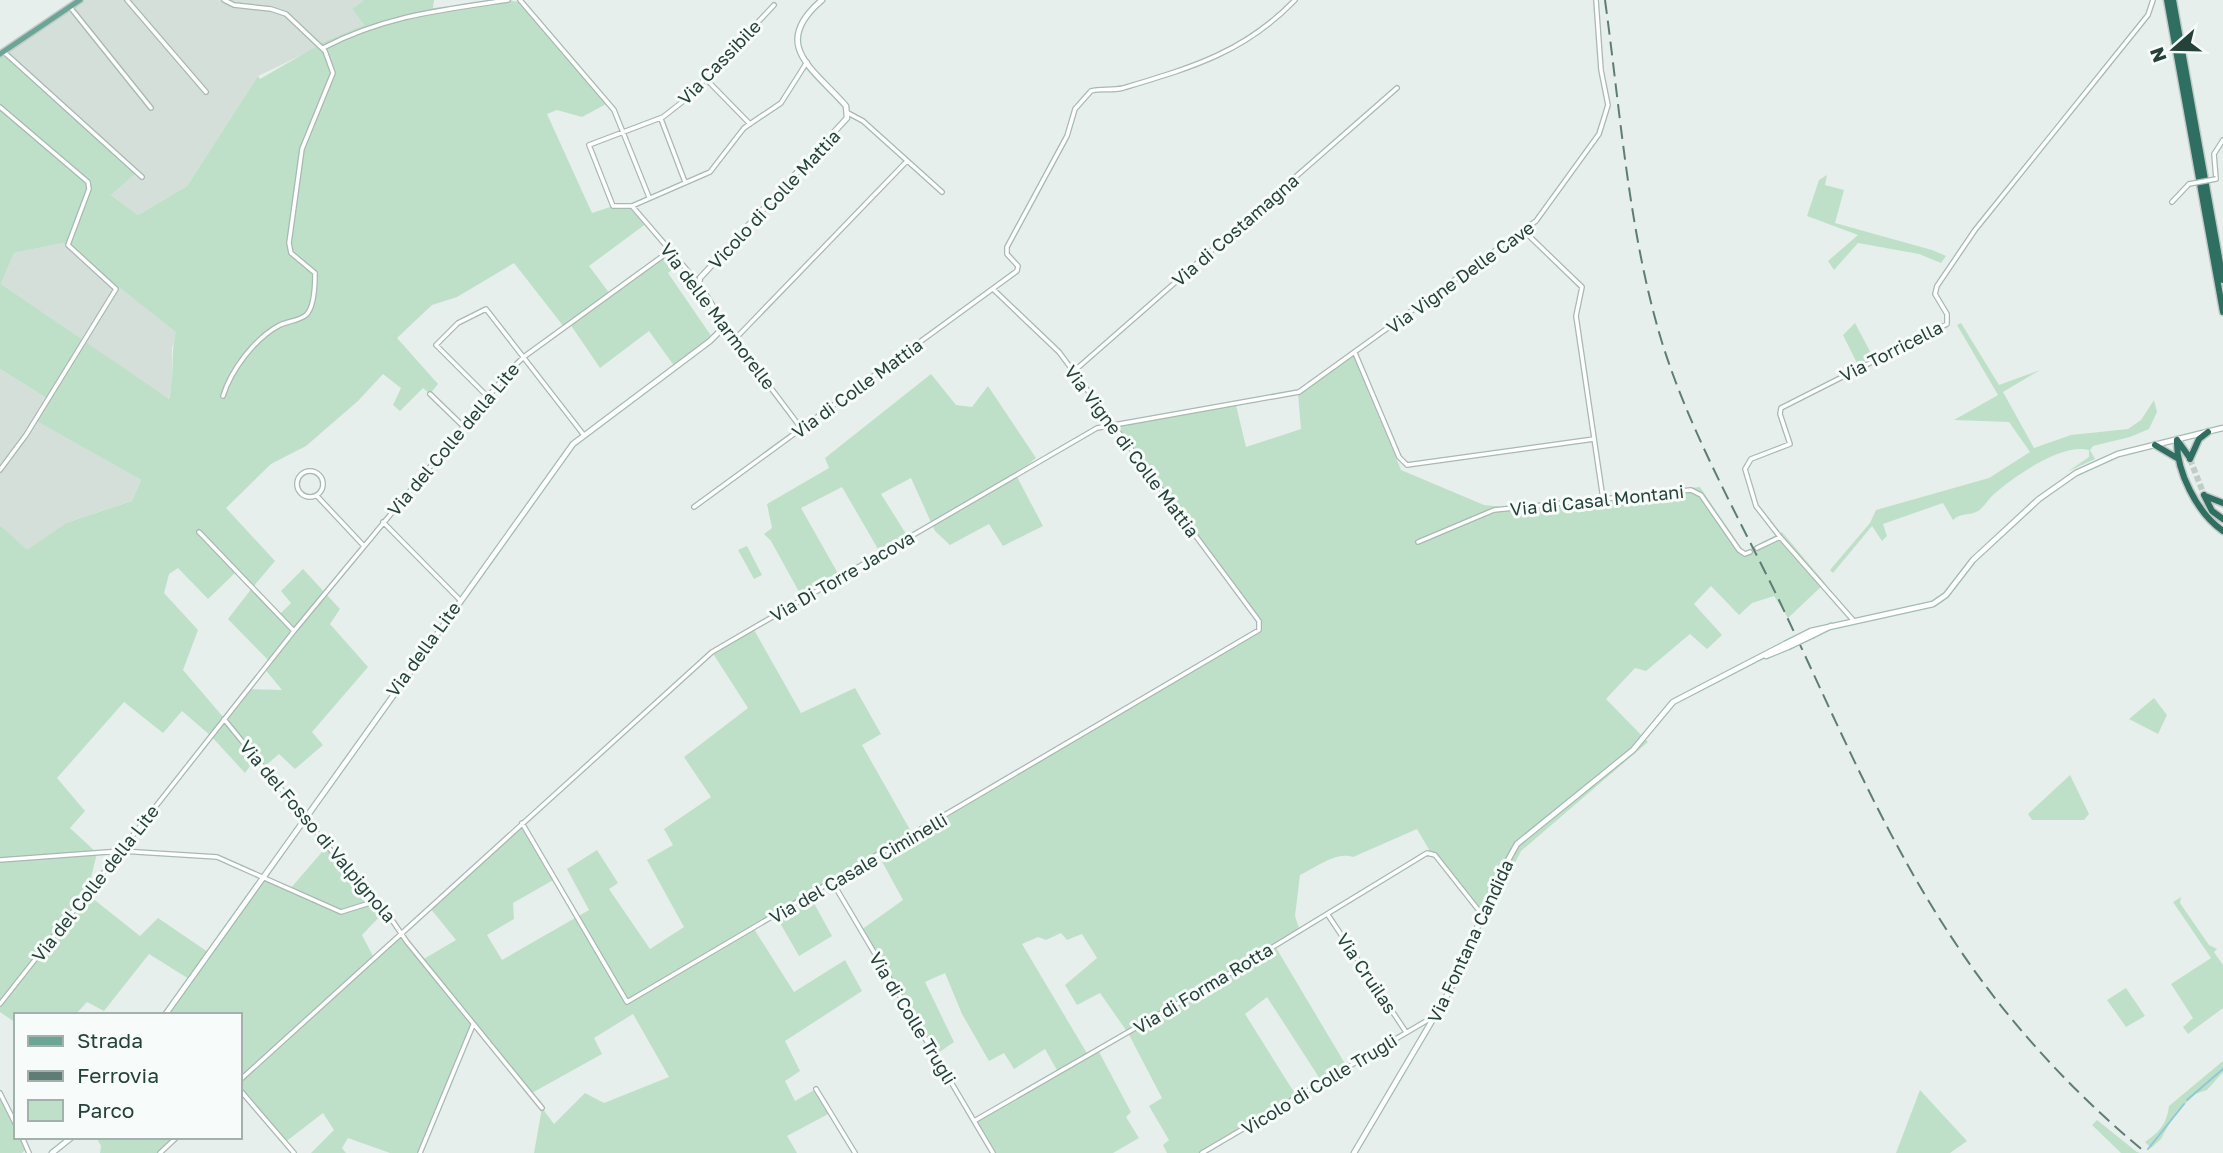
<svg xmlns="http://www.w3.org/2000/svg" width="2223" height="1153" font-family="'Golos Text',sans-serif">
	<rect width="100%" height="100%" fill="#e6efeb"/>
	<path fill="#d4dfda" d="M85,0H364L352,9L364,25L258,76L187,186L138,215L111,195L136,172L8,53Z
		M63,243L177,332L172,348V386L168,400L1,284L14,253Z
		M0,369L48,399L36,420L141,480L132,501L66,523L27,551L0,525Z"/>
	<path fill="#bfe0c8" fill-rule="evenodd" d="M364,0H434L433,8L508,0L524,3L608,103L582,117L557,110L547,114L592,213L613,206H632L647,223L589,266L610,294L671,250L681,263L668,273L714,340L675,367L649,331L600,368L570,324L564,327L514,263L457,297L432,305L397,338L438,384L430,394L423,388L400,411L393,405L401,388L383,374L358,401L306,446L271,464L226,508L275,561L253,587L279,615L291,603L281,591L303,569L340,609L330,624L368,667L312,732L323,745L295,769L279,754L264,767L256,758L245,773L211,736L182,711L163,733L124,702L57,778L85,811L70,828L97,853L87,894L140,936L158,918L208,952L262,876L290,889L328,845L373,901L386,910L362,935L374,958L403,933L422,960L456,940L430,908L522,823L555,879L513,903L514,919L487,935L502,960L589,910L567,869L597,850L618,883L609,889L650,949L684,927L647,860L673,845L664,829L711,797L684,757L748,708L712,652L753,628L801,713L855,688L881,734L862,745L913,835L1256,632L1259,621L1111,424L1236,405L1246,447L1301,429L1298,394L1353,355L1401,470L1484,505L1503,507L1700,487L1744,552L1782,532L1825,583L1788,618L1774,596L1752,603L1739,615L1711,586L1694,604L1722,635L1707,649L1690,634L1646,671L1635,668L1606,699L1648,742L1521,851L1486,920L1431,853L1417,829L1353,857C1336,851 1315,868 1300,875L1295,916L1300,931L1275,946L1347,1067L1322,1082L1267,997L1245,1014L1297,1097L1202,1153H1167L1163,1145L1169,1140L1149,1106L1162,1098L1128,1033L1100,993L1077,1005L1065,985L1097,958L1082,934L1067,940L1061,933L1046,940L1038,937L1022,944L1088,1055L1098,1050L1131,1112L1126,1117L1139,1138L1113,1153H993L974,1121L1058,1072L1045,1049L1014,1069L1004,1053L989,1061L962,1014L945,973L925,982L954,1042L935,1055L861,930L903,900L879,856L810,896L832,936L799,956L776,916L754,929L794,992L845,960L862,991L785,1041L800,1071L785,1081L795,1101L816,1089L830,1113L787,1136L797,1153H534L542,1108L554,1124L585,1093L604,1103L669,1077L633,1014L594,1038L602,1054L530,1094L474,1026L420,1153H390L348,1138L342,1148L346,1153H311L334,1130L323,1113L284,1143L240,1090V1015H165L189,979L149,954L104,1011L87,1002L75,1015H16V1023L0,1012V525L27,550L66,523L132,501L141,480L35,420L48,399L0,369V58L6,55L137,172L111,195L138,215L187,186L258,76L260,79L324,42L364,25L352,9ZM63,243L176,332C170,354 175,377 169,399L1,284L14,253ZM178,568L208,599L236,572L252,588L228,619L269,661L264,668L282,690L248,689L224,718L183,670L198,630L164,593L169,574Z
		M1827,175L1825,185L1844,190L1835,223L1932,250L1946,256L1941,263L1919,254L1858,243L1834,270L1828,261L1858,235L1807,216L1819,180Z
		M1855,323L1873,357L1858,365L1843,335Z
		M1961,323L1999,385L2040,370L2003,392L2034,448L2071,435L2128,429L2141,420L2154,400L2157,412L2149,429L2130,437L2093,446L2090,450L2095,459L2067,472L2089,457V450C2061,443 2013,477 1993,495C1988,500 1983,508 1978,511C1970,516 1961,512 1953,520L1943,503L1883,524L1887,536L1882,541L1872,526L1833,573L1830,570L1870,523L1876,510L1989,478L2030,452L2009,422L1954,420L1998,395L1957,325Z
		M931,374L956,405L972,407L988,386L1036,458L1016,475L1043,526L1003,546L989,524L950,545L935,531L911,478L881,494L908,537L878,549L842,487L801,508L840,577L803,599L771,541L764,534L772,528L767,504L829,468L825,458Z
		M747,546L762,575L754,579L738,550Z
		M2154,698L2167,715L2158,734L2129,719Z
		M2070,775L2089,814L2084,820H2032L2028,814Z
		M2181,897L2180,903L2209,945L2217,949L2214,952L2223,965V1008L2188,1034L2183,1027L2193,1018L2171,984L2211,958L2173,902Z
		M2126,988L2145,1016L2126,1027L2107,1000Z
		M2223,1061V1072L2207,1090L2195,1094L2186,1103L2173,1117L2161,1139L2151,1148L2145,1142C2159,1132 2167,1124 2169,1106Z
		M1920,1090L1967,1141L1950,1153H1896Z
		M0,1092L16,1125V1137H22L27,1149L22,1153H0Z
		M2097,1120L2137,1152L2140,1153H2121L2092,1125Z
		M96,1137H177L160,1153H100L101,1146Z"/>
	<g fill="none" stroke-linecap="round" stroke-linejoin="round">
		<path stroke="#8ec9d4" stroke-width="2" d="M2187,1100L2223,1069
			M2148,1149L2184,1104"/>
		<path stroke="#bfccc8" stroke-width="6" stroke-dasharray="6 3" stroke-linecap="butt" d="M2190,459L2204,495"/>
		<g stroke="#a8b8b2" stroke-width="6">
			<path id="street" d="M127,0L206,92
				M520,0L614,110L649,197
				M774,5L686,99L663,117L589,145L613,206H632L710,172L744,128L781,103L807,62
				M70,7L151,108
				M323,48C384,16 441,10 508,0
				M4,52L142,177
				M705,78L750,124
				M0,107L88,182L89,189L68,245L116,289L26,435L0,470
				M848,113L863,121L942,192
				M661,119L685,182
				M2216,179L2214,154L2223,140
				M2172,202L2189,184
				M632,206L699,284
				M1524,231L1582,287L1576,316L1603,499
				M722,323L801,428
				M736,338L907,161
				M1355,353L1399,457L1407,465L1594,439
				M1073,372L1397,88
				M430,394L463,426
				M223,396C231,370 255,338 280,325C288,321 299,321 306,315C314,308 315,284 315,273L291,253L289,243L302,149L333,73L325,51L286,14L271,9L234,5L224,0
				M488,397L436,345L458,323L486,309L583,434
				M297 484a13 13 0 1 1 26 0a13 13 0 1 1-26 0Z
				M317,496L363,545
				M694,507L1017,271L1018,266L1007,254V247L1067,136L1075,109L1091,91C1100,88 1112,91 1123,88C1190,68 1244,53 1295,0
				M383,522L459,599
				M199,532L294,631
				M1780,537L1756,506L1745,469L1751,459L1790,444L1780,414L1781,408L1947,324V314L1935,294L1937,286L1975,230L2148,15L2153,0
				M1418,542L1494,510L1691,490L1701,495L1739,550L1745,554L1750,552
				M1757,548L1780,537L1853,620
				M224,719L373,902L381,904L407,942L542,1108
				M522,823L627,1002L1259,630V621L1059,352L994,290
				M0,860L121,851L217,857L341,912L373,902
				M833,883L993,1153
				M1328,915L1406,1032
				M0,1004L294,631L511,369L525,356L671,250
				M240,1080L712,652L1097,428L1299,392L1536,221L1599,134L1608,105L1601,70L1596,0
				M816,1089L855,1153
				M240,1090L294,1153
				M0,1093L16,1125
				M974,1121L1222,978L1427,853L1435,855L1484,917
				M22,1137L29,1153
				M160,1153L177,1137
				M420,1153L473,1025
				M1202,1153L1433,1017"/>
		</g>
		<g stroke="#a4bbb3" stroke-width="7">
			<path id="secondary" d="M1811,631L1933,604L1946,595L1973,560L2039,499L2076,473L2118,454L2223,428
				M1813,635L1831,626
				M1766,656L1788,647
				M165,1015L573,444L710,341L722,329L720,318L699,284L700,278L847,118L846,106C814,69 769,45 822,0
				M52,1153L72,1137
				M1354,1153L1449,992L1502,871L1517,844L1633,750L1673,702L1785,644"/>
		</g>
		<g stroke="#c2cac8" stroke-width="8">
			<path id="primary" d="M0,54L80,0"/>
		</g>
		<g stroke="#c2cac8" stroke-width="9">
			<path id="highway" d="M2167,0L2223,312
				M2173,0L2223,280
				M2177,440C2176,471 2197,513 2223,531
				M2177,440L2190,458
				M2155,445L2177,458
				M2190,459L2199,439L2208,432
				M2204,495L2212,511L2223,519
				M2205,496L2223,503"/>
		</g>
		<use href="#street" stroke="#fff" stroke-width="3.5"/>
		<use href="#secondary" stroke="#fff" stroke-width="4.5"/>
		<use href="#primary" stroke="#6aa596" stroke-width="5"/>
		<use href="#highway" stroke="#2f6f62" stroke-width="6"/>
		<path stroke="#5f7d75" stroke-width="2" stroke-dasharray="14 7" stroke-linecap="butt" d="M1605,0C1620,109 1628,223 1658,329C1685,423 1735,510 1778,598C1832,711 1881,830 1950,935C2004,1018 2070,1090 2146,1153"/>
		<g stroke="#a8b8b2" stroke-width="6" stroke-linecap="butt">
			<path id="street-bridge" d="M2189,184L2216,179"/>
		</g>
		<g stroke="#a4bbb3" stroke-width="7" stroke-linecap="butt">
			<path id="secondary-bridge" d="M1785,644L1811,631
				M1788,647L1813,635"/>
		</g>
		<use href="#street-bridge" stroke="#fff" stroke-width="3.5"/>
		<use href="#secondary-bridge" stroke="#fff" stroke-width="4.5"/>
	</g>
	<g text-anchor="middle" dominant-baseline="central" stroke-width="6" stroke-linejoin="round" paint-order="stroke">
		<g font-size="18" fill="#24423a" stroke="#f7fbf9">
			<text transform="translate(719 62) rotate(-46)">Via Cassibile</text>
			<text transform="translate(774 199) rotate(-47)">Vicolo di Colle Mattia</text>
			<text transform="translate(1235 230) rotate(-41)">Via di Costamagna</text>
			<text transform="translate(1460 277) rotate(-36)">Via Vigne Delle Cave</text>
			<text transform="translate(718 316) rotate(53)">Via delle Marmorelle</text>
			<text transform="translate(1891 351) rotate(-27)">Via Torricella</text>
			<text transform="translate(857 388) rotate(-36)">Via di Colle Mattia</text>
			<text transform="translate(453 439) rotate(-50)">Via del Colle della Lite</text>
			<text transform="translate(1132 451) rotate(53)">Via Vigne di Colle Mattia</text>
			<text transform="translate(1597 500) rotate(-6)">Via di Casal Montani</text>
			<text transform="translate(842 576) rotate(-30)">Via Di Torre Jacova</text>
			<text transform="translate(423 649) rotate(-54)">Via della Lite</text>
			<text transform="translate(318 831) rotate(50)">Via del Fosso di Valpignola</text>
			<text transform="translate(858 868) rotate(-30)">Via del Casale Ciminelli</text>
			<text transform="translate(95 883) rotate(-52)">Via del Colle della Lite</text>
			<text transform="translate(1470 941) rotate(-65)">Via Fontana Candida</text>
			<text transform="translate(1367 973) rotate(56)">Via Cruilas</text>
			<text transform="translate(1203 988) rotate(-31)">Via di Forma Rotta</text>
			<text transform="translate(913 1018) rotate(59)">Via di Colle Trugli</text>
			<text transform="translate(1319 1084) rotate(-31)">Vicolo di Colle Trugli</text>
		</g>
	</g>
	<rect x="14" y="1013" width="228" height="126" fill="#f7fbf9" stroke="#a3b1ad" stroke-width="2"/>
	<rect x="28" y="1036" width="35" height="10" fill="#6aa596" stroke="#a3b1ad" stroke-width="2"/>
	<text x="77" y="1048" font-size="21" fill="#24423a">Strada</text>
	<rect x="28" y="1071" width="35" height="10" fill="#5f7d75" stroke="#a3b1ad" stroke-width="2"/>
	<text x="77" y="1083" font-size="21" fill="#24423a">Ferrovia</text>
	<rect x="28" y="1100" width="35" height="21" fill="#bfe0c8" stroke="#a3b1ad" stroke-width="2"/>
	<text x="77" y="1118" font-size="21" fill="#24423a">Parco</text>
	<g transform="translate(2174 49) rotate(250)" stroke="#f7fbf9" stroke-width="5" paint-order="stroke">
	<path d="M0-5L12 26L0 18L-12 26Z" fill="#24423a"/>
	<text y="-10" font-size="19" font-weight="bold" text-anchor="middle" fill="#24423a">N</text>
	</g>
</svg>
